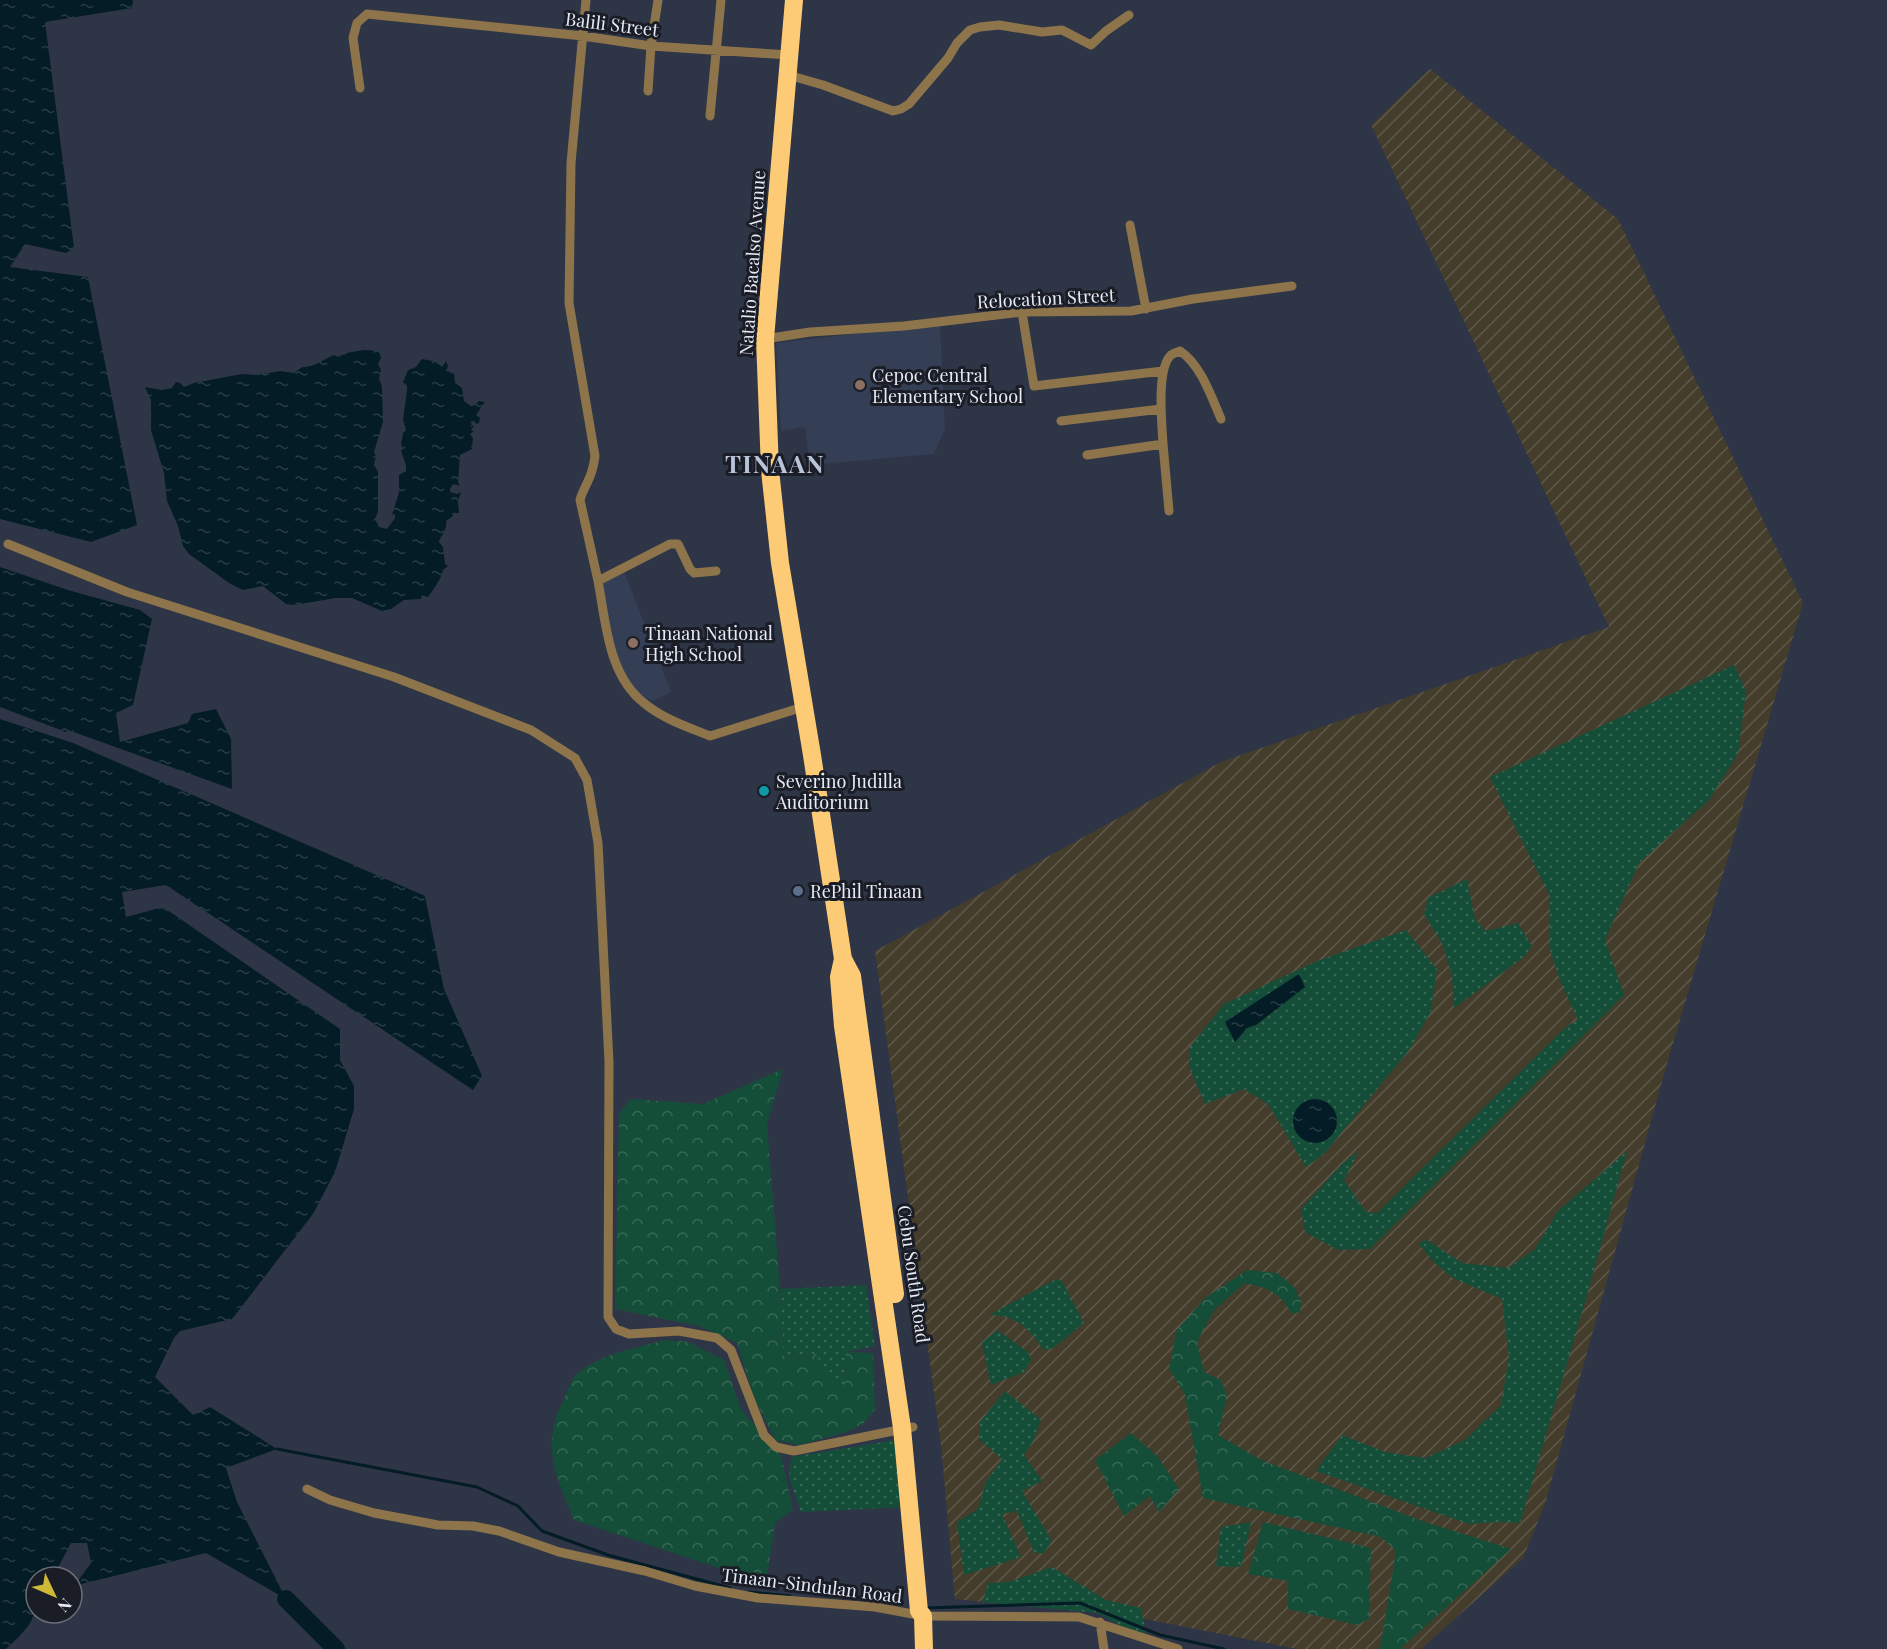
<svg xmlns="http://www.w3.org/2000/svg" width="1887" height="1649" font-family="'Playfair Display',serif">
	<defs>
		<pattern id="industrial-furrows" width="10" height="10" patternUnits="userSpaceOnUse" patternTransform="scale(1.5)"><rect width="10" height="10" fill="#443d2b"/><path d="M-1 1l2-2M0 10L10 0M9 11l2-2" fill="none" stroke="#5f594a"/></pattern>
		<pattern id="grass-dots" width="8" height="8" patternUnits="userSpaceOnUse" patternTransform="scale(1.5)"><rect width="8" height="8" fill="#154e38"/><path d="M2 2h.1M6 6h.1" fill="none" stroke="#376855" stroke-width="1.8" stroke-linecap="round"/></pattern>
		<pattern id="forest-crowns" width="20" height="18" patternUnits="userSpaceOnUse" patternTransform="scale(1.5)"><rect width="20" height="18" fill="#154e38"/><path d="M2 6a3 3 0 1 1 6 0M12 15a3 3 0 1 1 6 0" fill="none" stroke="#376855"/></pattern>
		<pattern id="water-ripples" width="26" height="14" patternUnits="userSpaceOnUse" patternTransform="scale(1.5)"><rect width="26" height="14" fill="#041c25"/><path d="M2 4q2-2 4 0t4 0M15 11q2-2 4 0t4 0" fill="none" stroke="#283d45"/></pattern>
	</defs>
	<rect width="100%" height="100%" fill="#2e3547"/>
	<path fill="#343e55" d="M940,324L945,429L934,454L810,465L805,427L781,431L776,343Z
		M623,569L671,692L653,701L645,698L636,691L625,674L616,654L600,582Z"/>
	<path fill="url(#industrial-furrows)" d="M1430,69L1618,219L1803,603L1666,1067L1545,1504L1523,1558L1421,1649H1297L1129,1616L955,1599L941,1445L875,951L1221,762L1609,627L1371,125Z"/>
	<path fill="url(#grass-dots)" d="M1734,665L1746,691L1738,754L1709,800L1639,863L1605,940L1624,995L1370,1249L1338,1250L1305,1232L1301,1209L1342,1164L1359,1151L1344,1180L1366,1212L1377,1213L1567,1026L1578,1020L1561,983L1550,950V896L1490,777Z
		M1467,879L1475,919L1486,931L1518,923L1532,946L1524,957L1454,1008L1452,976L1442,943L1424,914L1428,898Z
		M1406,930L1437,969L1431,1011L1410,1049L1324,1154L1306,1167L1268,1104L1244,1089L1205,1104L1189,1067V1048L1224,1004L1317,961Z
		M1627,1151L1588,1292L1520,1523L1501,1522L1469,1524L1316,1471L1342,1435L1385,1452L1425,1458L1465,1440L1501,1405L1509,1358L1502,1299L1453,1278L1434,1262L1418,1243L1427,1240L1462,1263L1508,1268L1535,1249L1558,1211Z
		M1056,1279L1062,1281L1084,1323L1053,1348L1044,1350C1028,1329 1018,1315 989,1315Z
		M866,1285L875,1346L846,1352L843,1394L830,1381L816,1354L784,1360L780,1289Z
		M997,1330L1028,1352L1031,1360L1024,1372L991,1385L982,1343Z
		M1005,1391L1041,1420L1033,1441L1024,1455L1042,1481L1022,1491L1052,1541L1043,1554L1034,1552L1017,1511L1002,1514L1021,1557L964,1575L957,1522L978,1509L986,1482L1002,1459L979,1439L980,1422Z
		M896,1440L903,1507L801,1512L789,1478L791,1457Z
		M1251,1522L1242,1563L1239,1567L1216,1566L1221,1527Z
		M1052,1567L1106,1600L1141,1608L1146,1634L1119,1625L1098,1613L983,1602L988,1583L1009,1582Z"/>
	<path fill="url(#forest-crowns)" d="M783,1069L767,1124L780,1289L784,1360L816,1354L830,1381L843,1393L846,1352L873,1353L875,1409L863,1424L846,1432L800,1445L775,1440L754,1397L737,1343L699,1326L615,1309L619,1115L630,1099L703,1104Z
		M1247,1270L1277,1273L1295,1288L1301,1302L1300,1312L1292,1314C1280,1293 1269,1288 1245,1283L1214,1310L1197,1342L1204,1372L1221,1380L1227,1396L1218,1435L1261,1460L1425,1522L1511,1549L1400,1649H1380L1396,1551L1381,1537L1203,1498L1185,1395L1169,1368L1177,1330L1206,1297Z
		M664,1340L688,1342L724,1360L741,1409L781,1455L793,1510L775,1523L767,1577L737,1574L574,1520C555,1475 540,1444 565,1397C568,1390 572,1378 578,1373C600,1354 637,1348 664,1340Z
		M1131,1433L1158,1457L1179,1489L1159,1512L1150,1496L1124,1516L1095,1460Z
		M1263,1522L1371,1548L1369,1619L1357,1625L1288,1609V1581L1248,1574Z"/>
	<path fill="url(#water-ripples)" d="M0,0H133L132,8L45,22L74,248L66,253L25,244L10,267L88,277L137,525L91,542L0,519Z
		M364,350L379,351L381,358L378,364L381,370L379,378L382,387L383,422L374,452L376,456L374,465L378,472V512L375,519L379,527L387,529L395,518V515L392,514L399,493V475L406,471V465L401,451L403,448L401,445L403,433L406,430L403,420L407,390V386L403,382L408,370L416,367L422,359L438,362L442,367L446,361L448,366L446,371L454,373L455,383L462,388L464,401L471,406L475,405L479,401L485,402L476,415L480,418L479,423L476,424L474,421L470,422L474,426L471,430L474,431L470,434L473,438L472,449L460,455L458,482L460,486L453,484L450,489V492L457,494L461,492L458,502L459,513H452L453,516L446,521C448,529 441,535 439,542L443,547L445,564L448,566L443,570C441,579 434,589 428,597L422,595L421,599L404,600L391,609L382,611L352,598H336L294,605L286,604L263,586L243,590L229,583L189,554L183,546L178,526L167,501L164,473L151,430V400L145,387L162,390L172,388L176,382L180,383L184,387L194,383L242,374L258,375L280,371L294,373C305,365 300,368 311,366C318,364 326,358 334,355L338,357L346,353Z
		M0,567L68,590L140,610L152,619L133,705L116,713L120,742L188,723L192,714L216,709L231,739L232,789L68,730L66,732L0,707Z
		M0,719L73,743L425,896L444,989L482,1076L473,1090L166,885L122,892L126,917L163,907L340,1029V1060L354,1086V1109L335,1172L313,1214L232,1319L180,1331L174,1338L155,1377L193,1415L210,1407L277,1449L226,1468L237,1502L286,1599L206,1553L74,1586L91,1563L87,1543H71L53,1577H36C36,1619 37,1620 6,1649H0Z
		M1299,974L1305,987L1256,1025L1247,1028L1235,1042L1225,1022Z
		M1293 1121a22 22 0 1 1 44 0a22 22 0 1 1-44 0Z"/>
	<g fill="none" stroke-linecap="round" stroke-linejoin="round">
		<path stroke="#041c25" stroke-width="3" d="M277,1449L477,1487L518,1506L542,1531L608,1555L730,1588
			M749,1592L790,1596
			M925,1608L1080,1603L1160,1635L1224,1649"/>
		<path stroke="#041c25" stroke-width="18" d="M286,1599L336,1649"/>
		<path stroke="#8d744a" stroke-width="9" d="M586,0L571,163L569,303L595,456C594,464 592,473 588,481C585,488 582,492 580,500C586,527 592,554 598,581C606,623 608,675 644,703C663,719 688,727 710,736L803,707
			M788,75L823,85L893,111L901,109L909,104L948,58L957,43L970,30L980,27L999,25L1042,32L1062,30L1091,45L1106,31L1129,15
			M360,88L353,38L357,23L367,14L583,36L651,46L789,55
			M648,91L651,46L658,0
			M710,116L721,0
			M1130,225L1146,309
			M1022,312L1034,386L1163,371
			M765,339L810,332L904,326L1022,312L1131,311L1193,299L1292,286
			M1061,421L1161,409
			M1163,444C1162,424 1156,369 1171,355C1174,353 1177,352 1180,351C1201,365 1211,396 1221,419
			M1087,455L1163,444L1169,511
			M8,544L127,592L394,677L531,730L575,758L587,780L598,843L609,1062L608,1317L616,1329L629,1334L679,1331L717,1338L731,1350L764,1435L776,1447L794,1451L913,1427
			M598,581L670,544H678L690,569L694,573L716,571
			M307,1489L330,1500L374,1513L438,1525L473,1526L499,1531L559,1552L645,1571L695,1586L758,1598L875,1607L923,1616L1079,1617L1178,1649
			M1100,1622L1104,1649"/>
		<path stroke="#fdcb76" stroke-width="18" d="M794,0L765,339L770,470L780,563L812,755L843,959L839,977L843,1026L902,1428L919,1611L923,1616L924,1649
			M843,959L852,976L895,1294"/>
	</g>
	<g fill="#8d6e63" stroke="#1a1d25" stroke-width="2">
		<circle cx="860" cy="385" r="6"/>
		<circle cx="633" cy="643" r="6"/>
	</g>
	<circle fill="#0f9aa8" stroke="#1a1d25" stroke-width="2" cx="764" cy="791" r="6"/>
	<circle fill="#5c6f8a" stroke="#1a1d25" stroke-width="2" cx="798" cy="891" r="6"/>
	<g text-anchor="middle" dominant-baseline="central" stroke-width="6" stroke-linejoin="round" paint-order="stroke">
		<g font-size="18" fill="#e5eaf6" stroke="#1a1d25">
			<text transform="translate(612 24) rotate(7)">Balili Street</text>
			<text transform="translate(752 263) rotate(-86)">Natalio Bacalso Avenue</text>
			<text transform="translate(1046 298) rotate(-3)">Relocation Street</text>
			<text transform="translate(914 1274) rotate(82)">Cebu South Road</text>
			<text transform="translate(812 1585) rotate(7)">Tinaan-Sindulan Road</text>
		</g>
		<g font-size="18" fill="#e5eaf6" stroke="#1a1d25" text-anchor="start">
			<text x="872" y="375">Cepoc Central<tspan x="872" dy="21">Elementary School</tspan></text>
			<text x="645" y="633">Tinaan National<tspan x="645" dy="21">High School</tspan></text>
			<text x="776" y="781">Severino Judilla<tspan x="776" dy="21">Auditorium</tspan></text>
			<text x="810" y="891">RePhil Tinaan</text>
		</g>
		<g font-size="24" font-weight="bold" letter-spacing="1.5" fill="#b9c3d9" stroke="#1a1d25">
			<text x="775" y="463">TINAAN</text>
		</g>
	</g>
	<g transform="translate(54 1595) rotate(134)"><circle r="28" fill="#1a1d25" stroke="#6b6f79" stroke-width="1.5"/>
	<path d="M0-4.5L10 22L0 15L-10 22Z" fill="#ceb837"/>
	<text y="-9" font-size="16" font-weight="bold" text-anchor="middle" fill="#e5eaf6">N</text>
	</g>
</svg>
